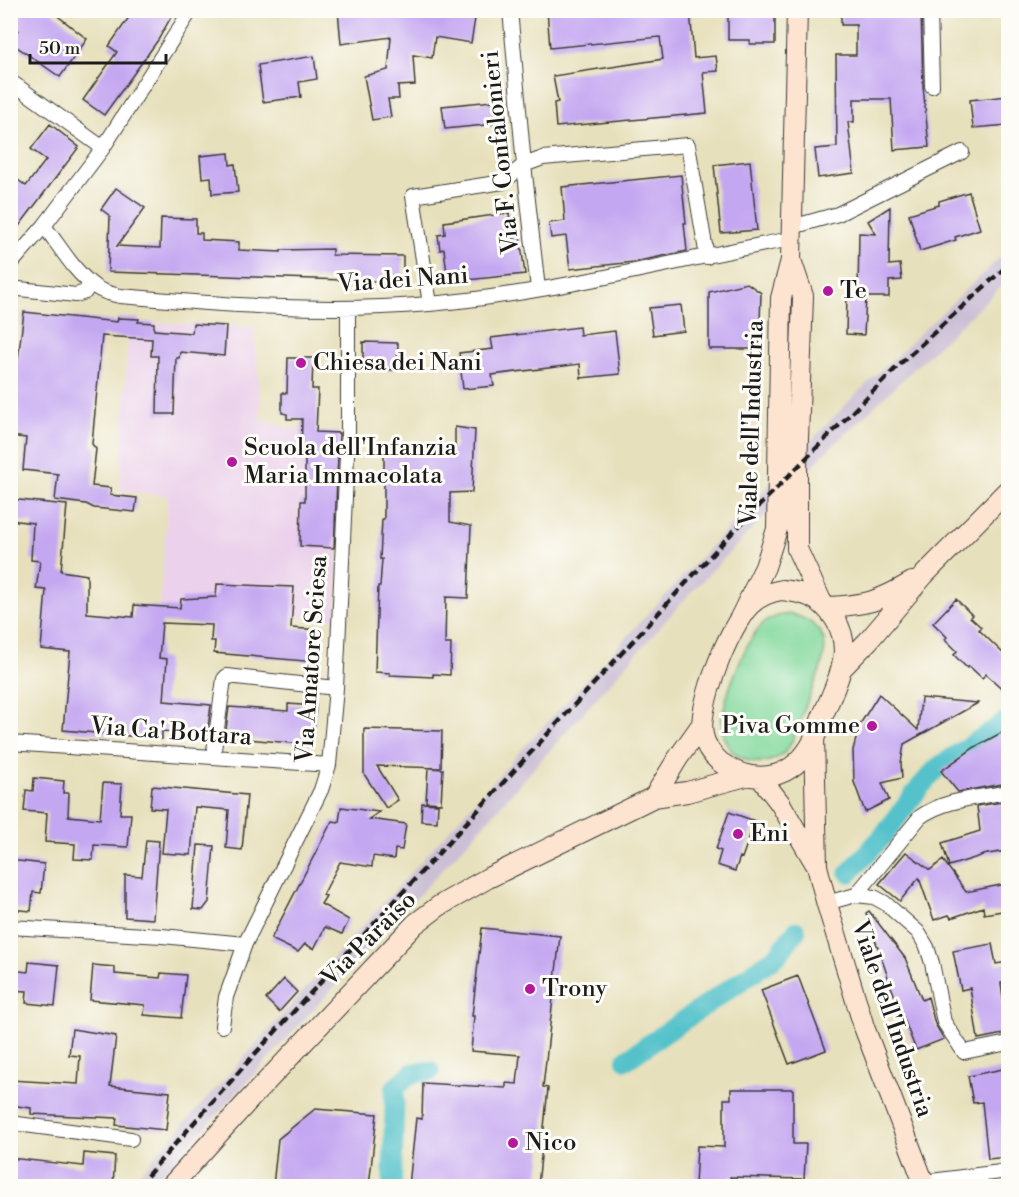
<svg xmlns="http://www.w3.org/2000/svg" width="1019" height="1197" font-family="'Libre Bodoni',serif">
	<rect width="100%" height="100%" fill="#fdfcf7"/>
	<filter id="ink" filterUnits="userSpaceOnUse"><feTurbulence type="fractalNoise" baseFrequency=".0167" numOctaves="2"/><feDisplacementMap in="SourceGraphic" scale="12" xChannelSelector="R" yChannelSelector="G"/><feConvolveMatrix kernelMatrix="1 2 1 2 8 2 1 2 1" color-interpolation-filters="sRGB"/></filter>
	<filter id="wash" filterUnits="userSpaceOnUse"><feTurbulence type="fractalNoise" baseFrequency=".008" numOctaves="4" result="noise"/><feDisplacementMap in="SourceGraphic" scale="24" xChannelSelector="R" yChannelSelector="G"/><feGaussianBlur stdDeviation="1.35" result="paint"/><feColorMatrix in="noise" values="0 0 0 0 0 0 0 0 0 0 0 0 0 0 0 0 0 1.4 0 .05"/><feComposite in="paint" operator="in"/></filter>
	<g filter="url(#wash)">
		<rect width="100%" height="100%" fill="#e7e0bc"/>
		<path fill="#ebd1eb" d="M118,318L139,319V322L254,327L261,411L259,420L302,431L343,433L336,619L160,607L168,496L120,490L128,338L116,337Z"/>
		<path fill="#cbbfd5" d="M1008,250V280L824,454L684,600L485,823L151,1186H128L537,733L716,541L853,397Z"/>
		<path fill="#83d99d" stroke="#507a5c" stroke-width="1.5" d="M791,614C845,629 821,667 807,702C797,728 792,765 756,762C746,761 735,756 729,747C724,740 721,730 722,721C724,698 746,636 765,622C773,616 781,615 791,614Z"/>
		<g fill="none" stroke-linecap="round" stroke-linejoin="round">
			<path stroke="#54c2cb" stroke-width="20" d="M849,873L883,836L920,787L937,768L1008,720
				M626,1060L777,956L796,931
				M392,1186L395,1088L412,1073L430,1071"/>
		</g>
		<g id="blocks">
			<path fill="#c4a7f1" d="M10,10H50L87,39L60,77L10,42L18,30L10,25Z
				M134,10H175L158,40L104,115L83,100L117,52L109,46Z
				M338,10H439V14L475,19L471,43L435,37L432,58L413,55L415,85L398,86L399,99H388L391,117L372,120L364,76L388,70L391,37L341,44Z
				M547,10H690L694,58L716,56L718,71L703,72L707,113L556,127L554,103L558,102L553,76L663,59L660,37L550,48Z
				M841,10H921L923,86L929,147L894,150L891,99H854V122H848L854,173L818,178L815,149L837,147L836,55H856V25H841Z
				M775,11V44H750V40H728V12Z
				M314,56L317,79L299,82L301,97L263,102L258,65Z
				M1008,96V125L973,128L970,100Z
				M493,101L495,124L445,129L442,106Z
				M50,124L79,147L10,238V174L26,186L46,160L31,149Z
				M229,153L230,165L235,164L238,192L212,194L211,177L202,178L200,156Z
				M750,161L757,230L721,233L714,165Z
				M681,175L686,223H684L687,251L634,262L570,269L566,236L551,238L549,223L565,221L562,187Z
				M116,188L145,208L117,246L160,248L161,218L196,219V233H202V240L239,242V250L281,252V250L332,249V255L403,256V282L108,272L110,216L101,209Z
				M969,192L980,229L955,237L956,240L920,251L909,214L939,205V201Z
				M890,207L889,265L900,264L902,280L889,281V297H862H866L864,335L846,334L847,296H858L859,233L876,234L868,221Z
				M509,213L512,238L520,237L525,274L448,282L444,249L440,250L438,235L445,234L444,222Z
				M747,283L761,293L759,349H709V292Z
				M681,305L684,331L653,335L649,308Z
				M24,312L117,322L118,318L139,319L138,322L154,323V330L192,333L193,324L226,326L224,356L180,352L179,358H176L174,414H157L158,356H151L152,339L102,336L92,444L96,449L92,486L111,488L110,495L137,498L135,512L94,508L86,504L55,500L58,474L23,470L26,438L10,436V358L18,359Z
				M579,327L580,335L615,331L620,374L581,378L580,364L492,375L494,386L463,389L459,353L493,349L491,338Z
				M363,342L398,343L397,370L363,369Z
				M288,358H313L312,389H318L316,432L339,433L334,548L300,546L301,501H305V456H301L302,419H287V414L282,413V393H287Z
				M455,427L475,430L472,492L450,493V522L471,526L468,598L446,597L445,644H451L450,675L433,674V677L390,675V673L375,672L378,586H380L382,559H380L382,519H384V451H387V447L455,449Z
				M10,499L67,505L61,571L87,575V613L133,617L134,605L180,608L181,599L216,597L217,584L294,587L291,628L322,630L321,646H317L316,662L214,653L215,641H211L212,625L162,623L159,658L167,659L164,701L211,705L207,735L162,731V739L63,730L70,652L41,649L46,590L36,589L40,561L31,560L33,523L10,520Z
				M956,599L972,615L970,617L981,627L979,630L1008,658V694L986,674L982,678L969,666L967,668L954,655L957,651L945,639L947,637L933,623Z
				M879,694L918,730L921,698L978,703L904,744L901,763L902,778L882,783L889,800L865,812L854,782L853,750L860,724Z
				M288,704L316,706L313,745L225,737L229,707L288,711Z
				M364,729L442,731L441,768L377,766L398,800L386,808L364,774Z
				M1008,729V747L1004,749L1008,770V783L958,792L941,771L975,747Z
				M428,768L443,769L441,803L426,802Z
				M34,778L64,781L63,793H69L68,816L100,819L103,783L122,784L120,814H131L128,847L94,845L93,860L74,859L75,844L45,842L47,813L24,811L26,790L33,791Z
				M152,786L247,795L242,850L226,848L229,810L195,807L191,855L162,853L166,809L150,808Z
				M1008,801V851L987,854L949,866L942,843L980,831L977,806Z
				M422,803L438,804L437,822L421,821Z
				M341,807L379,812L369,819L406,824L402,850L395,849L394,859L373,856L372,867L340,862L323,895L326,896L321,904L349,920L342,934L325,927L314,949L305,944L298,952L271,939L332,821L339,822Z
				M729,812L755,821L742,858L740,857L735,871L717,865L721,851L716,849Z
				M146,840L159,841L153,919L125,917V875L142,876Z
				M198,845L214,846L209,902L203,910L193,909Z
				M906,852L930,870L943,860L966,892L1006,884L1008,910L984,914L983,907L951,918L949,915L934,920L919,878L900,901L879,884Z
				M10,860L44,864L41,893L33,892L31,911L10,909Z
				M869,911L905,958L922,1000L928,997L935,1024L944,1039L916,1050L892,989L866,913Z
				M482,928L560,936L543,1087L548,1088L538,1186H409L416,1118L422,1119L423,1083L506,1088V1083L517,1084L520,1055L471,1051L474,1016H472Z
				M992,944L996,964L1008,962V981L1001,983L1008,1033L978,1039L970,988L961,990L953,951Z
				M29,962L59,965L55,1006L26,1003L27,991L10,990V970L28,972Z
				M93,965L115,967V974L160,978L161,973L186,975L181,1018L144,1015L145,1005L90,1000Z
				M798,976L826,1050L789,1064L761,990Z
				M284,979L297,992L279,1012L266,999Z
				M72,1029L116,1036L110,1086L170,1092L166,1130L116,1125L117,1118L31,1114V1108L10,1105V1080L78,1084L80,1056L69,1055Z
				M1008,1068V1157L988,1159L982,1102L973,1103L968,1076Z
				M731,1089H793V1144H806L804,1179L730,1177V1186H695L697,1146L724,1147V1099H731Z
				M315,1109L377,1114L369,1186H273L278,1139Z
				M84,1153L115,1156L113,1186H10V1158L83,1166Z"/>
		</g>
	</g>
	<g filter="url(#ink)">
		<use href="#blocks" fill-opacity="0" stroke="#3a3934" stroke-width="1.5"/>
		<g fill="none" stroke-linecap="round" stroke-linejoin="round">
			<g stroke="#3a3934" stroke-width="16">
				<path id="street" d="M510,10L524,165L538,289
					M930,10L932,86
					M10,81L103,148
					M44,226C60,246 75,274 97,288C104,293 112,294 120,296C223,305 325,313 429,304C551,294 671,261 791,239
					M792,227L838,214L962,152
					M10,265L44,226L103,148L191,10
					M10,288L76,295L85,292L90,283
					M430,304L413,196L503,182L524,165L543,158L688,145L707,257
					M10,743L329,765
					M213,757L224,679L227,676L336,688
					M856,895L874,897L885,903L918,932L927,947L932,963L944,1022L964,1052L1008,1043
					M826,903L856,895L920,817C945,799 978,798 1008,792
					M10,927L162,936L245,944
					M222,1026L226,997L245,944L321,790L329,765L336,688L348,434V308
					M10,1123L131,1139
					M924,1182L1008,1171"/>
			</g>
			<g stroke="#3a3934" stroke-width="22">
				<path id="secondary" d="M791,260L803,296L797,467V549L822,603
					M782,590C807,593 821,598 835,619C855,651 837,682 824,713C819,724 816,737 810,747C788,782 751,785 720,762C712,755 705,745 703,735C697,707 729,626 750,605C759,596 770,592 782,590Z
					M827,607C866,605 878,602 912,582
					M740,618L765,567L777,529L781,298L791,260L797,10
					M842,668L869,640L924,575L1008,490
					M814,737L817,866L826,901L864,1027L925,1186
					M760,777L780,803L815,863
					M654,797L678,758L702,724
					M171,1186L249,1100L415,924L439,906L488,878L654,797L687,792L746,776"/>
			</g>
			<use href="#street" stroke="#fff" stroke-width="14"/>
			<use href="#secondary" stroke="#fde4d1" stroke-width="20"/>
			<path stroke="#1c1c1c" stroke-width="4.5" stroke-dasharray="9 4.5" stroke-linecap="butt" d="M138,1186L253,1056L728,537L903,361L1008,265"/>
		</g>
	</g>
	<g fill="#b5179e" stroke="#fdfcf7" stroke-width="2">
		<circle cx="828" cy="291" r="6"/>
		<circle cx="301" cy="363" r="6"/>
		<circle cx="232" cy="462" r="6"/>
		<circle cx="872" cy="726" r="6"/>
		<circle cx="738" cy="834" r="6"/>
		<circle cx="530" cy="989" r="6"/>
		<circle cx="513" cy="1143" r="6"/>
	</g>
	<g text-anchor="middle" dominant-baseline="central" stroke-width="6" stroke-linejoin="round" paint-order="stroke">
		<g font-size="24" fill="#1c1c1c" stroke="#fdfcf7">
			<text transform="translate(501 152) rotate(-96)">Via F. Confalonieri</text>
			<text transform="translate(403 280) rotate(-4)">Via dei Nani</text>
			<text transform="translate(752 423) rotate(-88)">Viale dell'Industria</text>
			<text transform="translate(312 659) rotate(-86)">Via Amatore Sciesa</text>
			<text transform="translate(171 732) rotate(4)">Via Ca' Bottara</text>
			<text transform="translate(369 939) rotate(-45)">Via Paraiso</text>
			<text transform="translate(892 1019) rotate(71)">Viale dell'Industria</text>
		</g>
		<g font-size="24" fill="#1c1c1c" stroke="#fdfcf7" text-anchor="start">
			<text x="840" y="291">Te</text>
			<text x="313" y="363">Chiesa dei Nani</text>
			<text x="244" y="448">Scuola dell'Infanzia<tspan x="244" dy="28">Maria Immacolata</tspan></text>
			<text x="860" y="726" text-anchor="end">Piva Gomme</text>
			<text x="750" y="834">Eni</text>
			<text x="542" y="989">Trony</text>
			<text x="525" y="1143">Nico</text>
		</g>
	</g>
	<rect width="1019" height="1197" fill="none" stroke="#fdfcf7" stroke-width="36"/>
	<path d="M30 54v9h136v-9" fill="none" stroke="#1c1c1c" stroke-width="3"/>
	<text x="39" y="54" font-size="18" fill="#1c1c1c" stroke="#fdfcf7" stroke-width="4.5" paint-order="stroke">50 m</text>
</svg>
